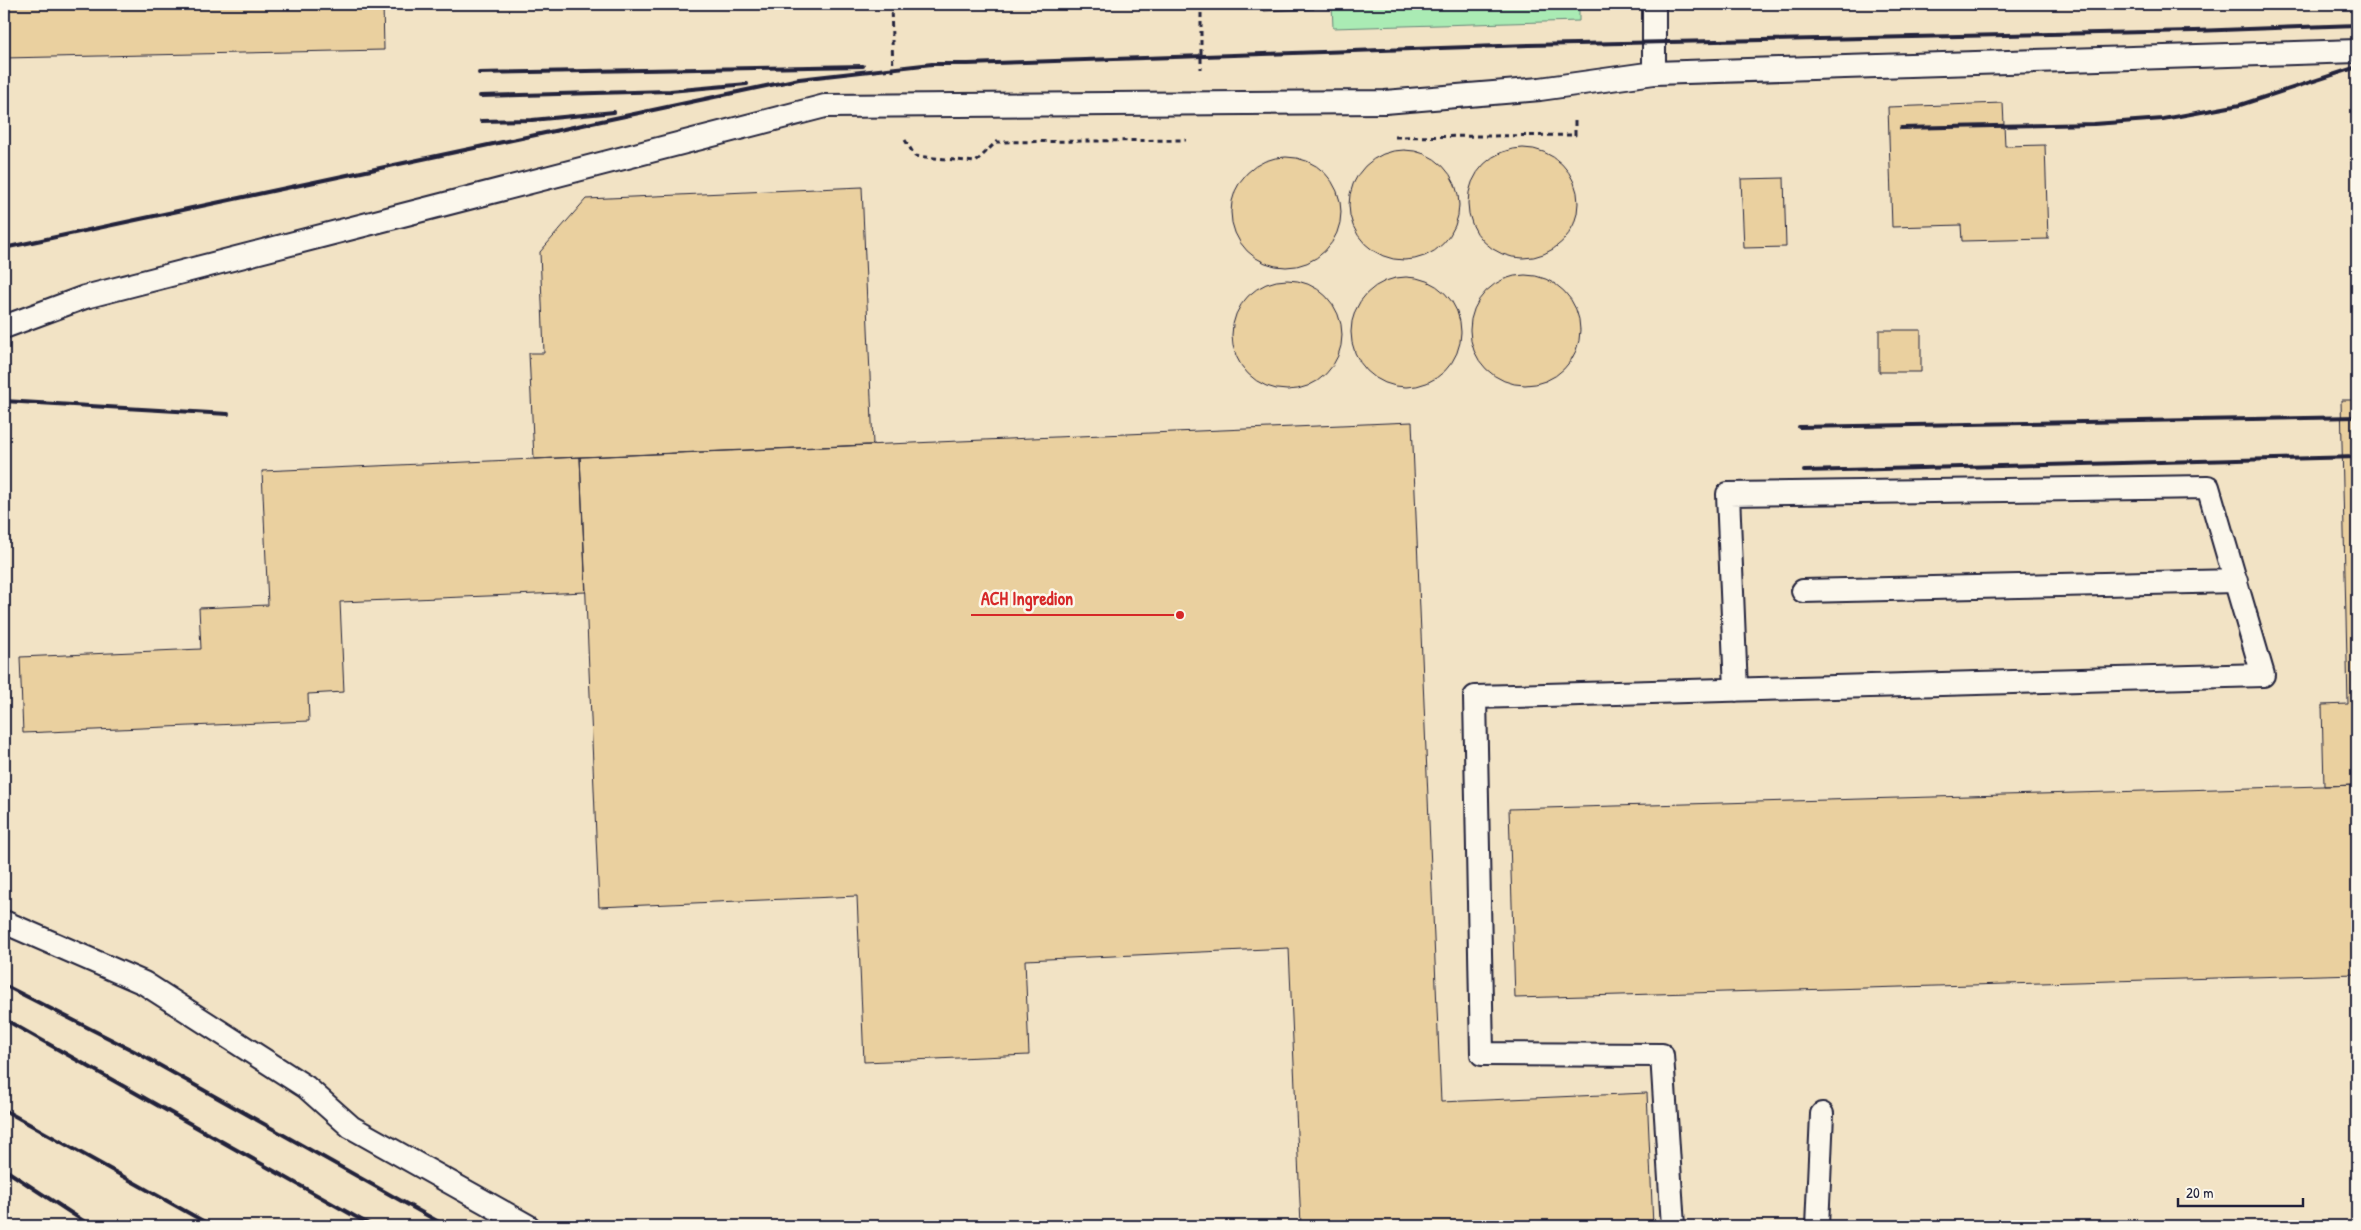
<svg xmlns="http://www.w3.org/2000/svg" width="2361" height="1230" font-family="'Patrick Hand',sans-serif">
	<rect width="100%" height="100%" fill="#f6ebd5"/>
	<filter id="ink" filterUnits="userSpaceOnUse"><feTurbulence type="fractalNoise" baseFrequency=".02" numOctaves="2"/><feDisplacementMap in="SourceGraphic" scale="10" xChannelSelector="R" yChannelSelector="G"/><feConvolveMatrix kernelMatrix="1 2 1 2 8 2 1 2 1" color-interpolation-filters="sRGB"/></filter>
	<g filter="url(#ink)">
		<path fill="#f2e3c5" d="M4,4H2357V1226H4Z"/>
		<path fill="#aaebb4" stroke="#668678" d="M1332,4H1579V21L1333,28Z"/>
		<path fill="#ead09f" stroke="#22223b" d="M4,4H383L384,50L4,58Z
			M1262,4H1314V9L1263,11Z
			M2003,103L2005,146L2045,145L2048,239L1962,241L1961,225L1892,227L1888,107Z
			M1468 203a55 55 0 1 1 110 0a55 55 0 1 1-110 0Z
			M1349 205a55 55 0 1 1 110 0a55 55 0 1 1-110 0Z
			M1231 212a55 55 0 1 1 110 0a55 55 0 1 1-110 0Z
			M1784,178L1786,247L1744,248L1741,179Z
			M862,187L873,445L534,459L529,353H544L540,252L586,199Z
			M1470 330a55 55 0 1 1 110 0a55 55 0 1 1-110 0Z
			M1351 332a55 55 0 1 1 110 0a55 55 0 1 1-110 0Z
			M1232 335a55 55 0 1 1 110 0a55 55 0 1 1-110 0Z
			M1879,330H1921V372H1879Z
			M2341,400H2357V785L2324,786L2322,705L2348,704Z
			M1412,422L1441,1102L1647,1093L1653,1226H1301L1289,948L1025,960L1029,1055L864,1062L857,896L599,907L580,457Z
			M580,457L586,592L340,602L344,692L308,694L309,721L23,733L20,657L201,649L199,608L268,605L262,471Z
			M2357,785V974L1515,998L1509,809Z"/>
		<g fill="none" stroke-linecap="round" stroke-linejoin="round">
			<g stroke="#22223b" stroke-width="26">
				<path id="service" d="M1654,4V73L2357,51
					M4,327L85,297L825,106L1385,102L1540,89L1654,73
					M1803,591L2236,581
					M4,922L144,983L306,1087L351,1127L528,1226
					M1673,1226L1662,1055L1482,1054L1475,697L2263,675L2208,487L1728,494L1736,690
					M1817,1226L1822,1114"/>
			</g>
			<path stroke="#22223b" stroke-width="3" stroke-dasharray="5 4" stroke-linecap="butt" d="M891,4L893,73
				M1201,4V69
				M1395,137L1575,135V117
				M905,140L915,156L976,162L996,142L1186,140"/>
			<use href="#service" stroke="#fbf7ec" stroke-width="22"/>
			<path stroke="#22223b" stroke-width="4" d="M479,73L863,66
				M480,96L670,91L747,84
				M481,121L532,120L614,112
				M1901,128L2094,124L2163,119L2240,105L2357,67
				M4,248L799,79L932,64H968L1529,45L2195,31L2357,25
				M4,401L228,414
				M1799,427L2357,417
				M1804,471L2357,457
				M4,985L134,1051L446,1226
				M4,1019L372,1226
				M4,1110L212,1226
				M4,1169L91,1226"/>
		</g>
	</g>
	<path fill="none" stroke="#d62828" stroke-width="2" d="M1180 615L1083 615H971"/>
	<circle fill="#d62828" stroke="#fbf7ec" stroke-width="2" cx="1180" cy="615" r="5"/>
	<g font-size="18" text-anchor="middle" font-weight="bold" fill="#d62828" stroke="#fbf7ec" stroke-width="5" stroke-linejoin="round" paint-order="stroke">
		<text x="1027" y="605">ACH Ingredion</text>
	</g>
	<rect width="2361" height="1230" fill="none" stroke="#fbf7ec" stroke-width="20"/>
	<rect x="10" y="10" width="2341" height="1210" fill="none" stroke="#22223b" stroke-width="2" filter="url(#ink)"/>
	<path d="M2178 1198v8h125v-8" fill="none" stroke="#22223b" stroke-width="2.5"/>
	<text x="2186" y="1198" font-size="15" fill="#22223b" stroke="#fbf7ec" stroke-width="4" paint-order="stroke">20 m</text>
</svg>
